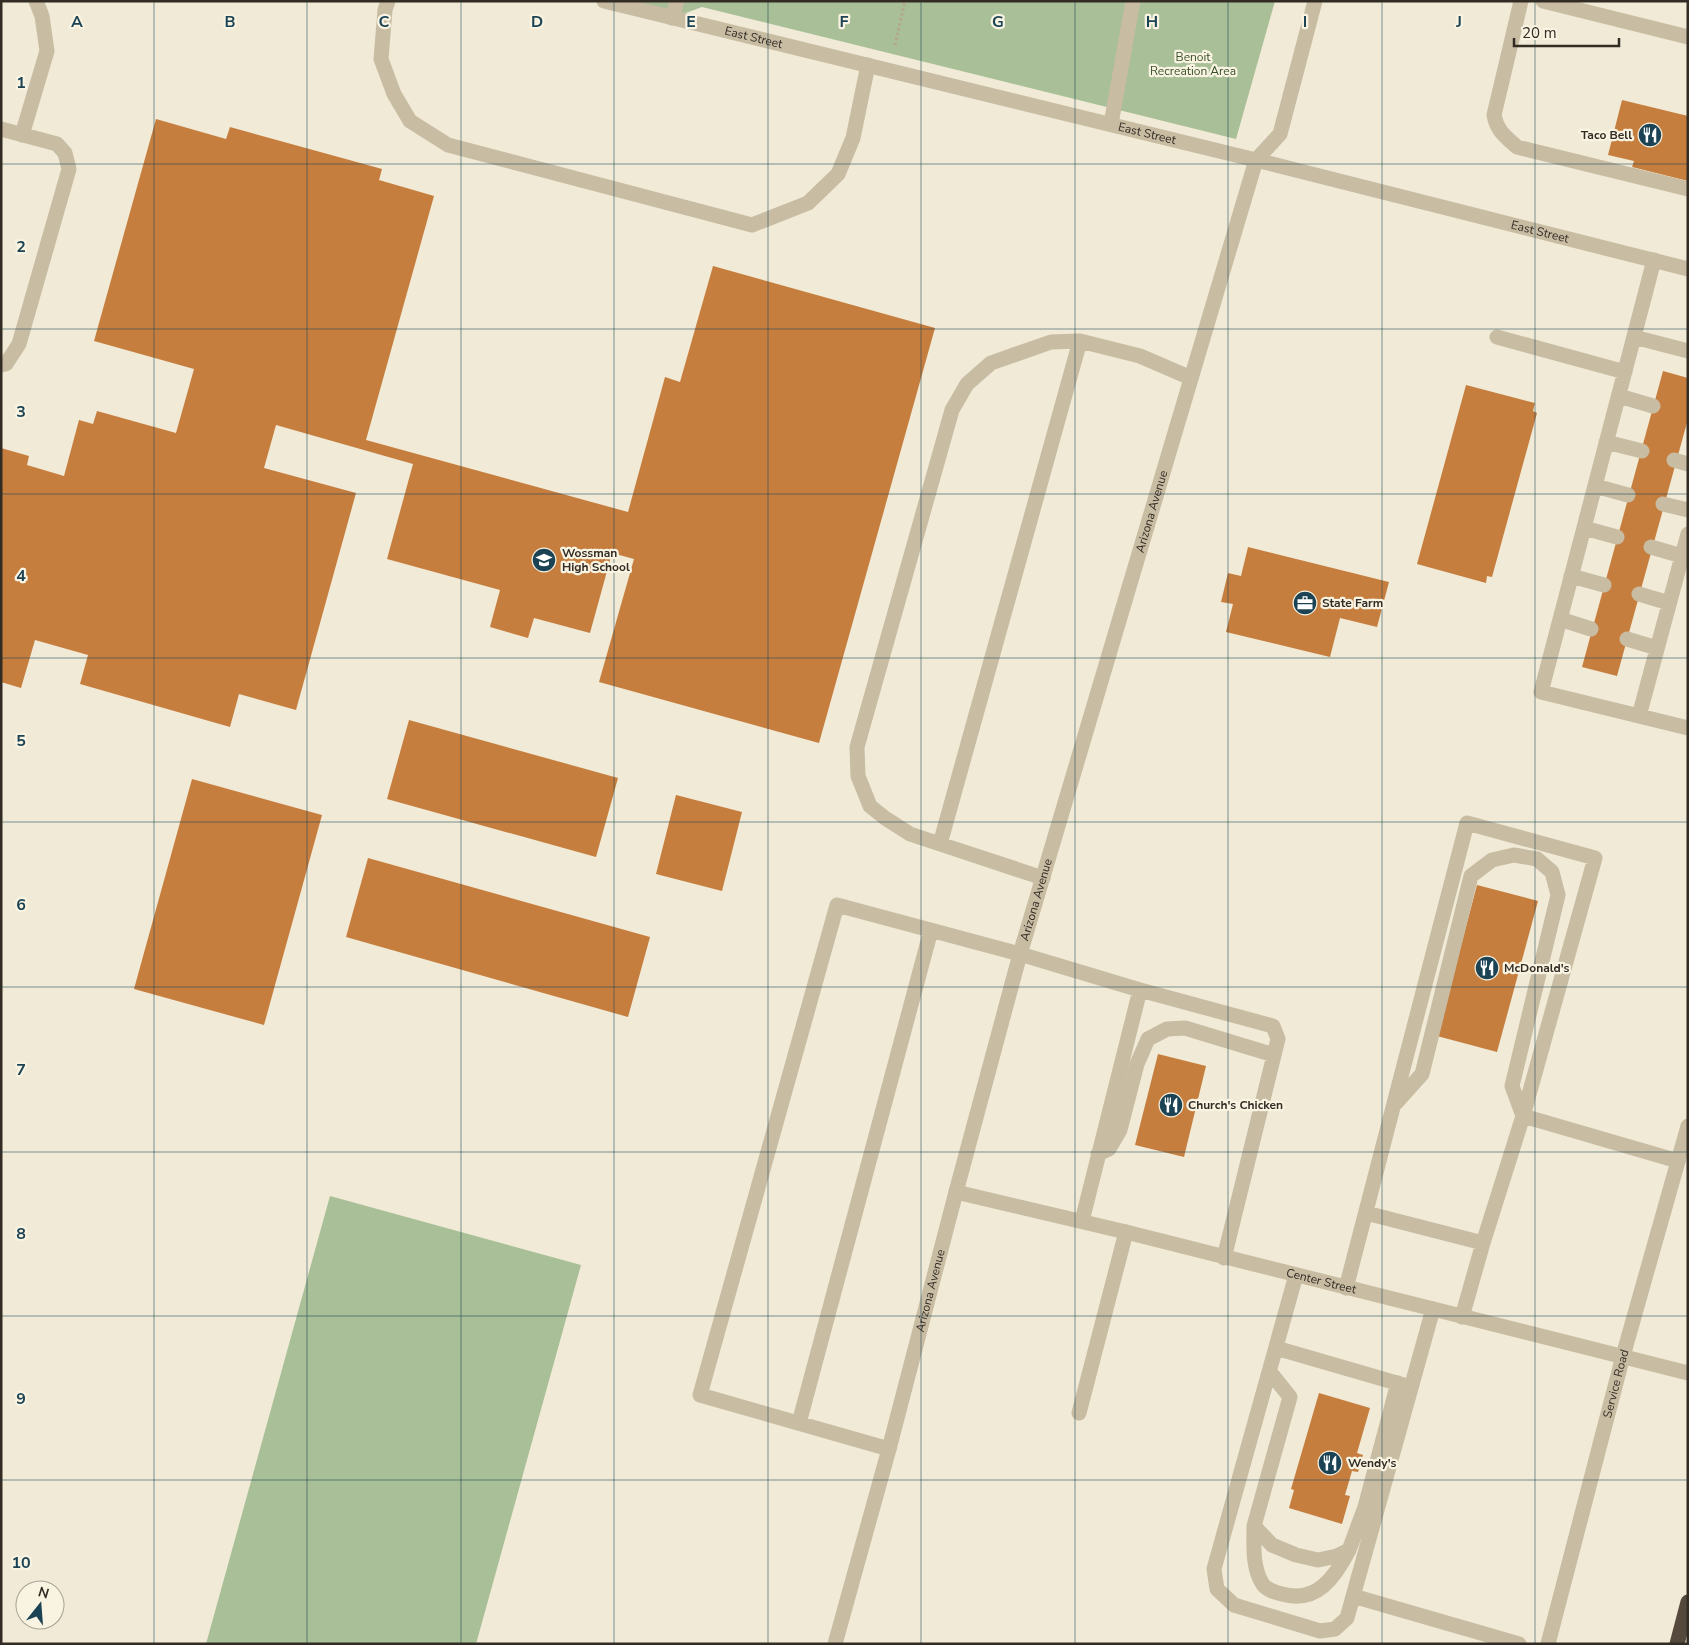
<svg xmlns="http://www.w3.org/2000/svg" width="1689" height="1645" font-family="'Nunito Sans',sans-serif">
	<rect width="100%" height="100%" fill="#f0ead6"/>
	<path fill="#a8bf97" d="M604,1H1275L1236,139L702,7L672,18Z
		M330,1196L581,1265L476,1644H206Z"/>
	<path fill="#c67e3f" d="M1622,100L1688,116V181L1632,167L1634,161L1608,155Z
		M156,119L226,139L230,127L382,169L379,180L434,196L366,440L628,512L665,377L680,382L713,266L935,328L819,743L599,682L634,559L612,553L590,633L534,618L528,638L490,627L500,590L387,559L413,464L276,425L264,468L356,493L296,710L239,694L230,727L80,684L88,655L35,640L21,688L1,682V448L29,456L27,465L64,476L79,420L93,424L97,411L176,433L194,369L94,341Z
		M1663,371L1688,378V419L1617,676L1582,667Z
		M1466,385L1535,403L1533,411L1537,413L1492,577L1487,576L1486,583L1417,564Z
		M1248,547L1389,582L1377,627L1340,618L1330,657L1226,632L1233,604L1221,602L1228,573L1241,576Z
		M409,720L618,778L596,857L387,799Z
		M192,779L322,815L264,1025L134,989Z
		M676,795L742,812L722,891L656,874Z
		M368,858L650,937L628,1017L346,937Z
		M1477,885L1538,901L1497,1052L1437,1036Z
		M1158,1054L1206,1066L1184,1157L1135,1145Z
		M1319,1393L1370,1408L1357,1453L1363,1455L1358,1472L1352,1471L1345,1495L1350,1496L1342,1524L1289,1508L1294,1490L1291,1489Z"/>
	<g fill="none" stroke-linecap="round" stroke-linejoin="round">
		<path stroke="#b4a68d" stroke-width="3" stroke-dasharray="2.5 2.5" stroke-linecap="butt" d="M895,45L905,1"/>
		<path stroke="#c8bca3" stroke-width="15" d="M388,1L385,10L381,59L394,94L410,121L448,145L752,225L808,203L838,174L853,138L868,65
			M1521,1L1494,115C1497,131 1505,136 1517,147L1688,189
			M1543,1L1688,37
			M1,129L57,144L65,153L69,169L19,344L6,364L1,365
			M22,135L47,51L42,16L36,1
			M1256,160L1280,134L1315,1
			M1654,260L1541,692L1688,728
			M1497,337L1625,372
			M1634,337L1688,351
			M1619,396L1653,406
			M1606,442L1642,451
			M1674,460L1688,464
			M1595,486L1628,495
			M1663,504L1688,510
			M1584,528L1617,537
			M1651,547L1682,556
			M1571,576L1604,585
			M1639,594L1669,603
			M1560,619L1591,629
			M1627,639L1657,648
			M1639,716L1688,534
			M940,844L910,834L885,818L870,806L858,776L857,747L952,410L967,384L991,363L1051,342L1080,341
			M1043,878L940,844L1080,341L1140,356L1191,378
			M1396,1103L1422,1074L1471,876L1492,860L1514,855L1537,859L1552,872L1558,895L1512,1086L1523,1116
			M1523,1116L1678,1161
			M1098,1154L1109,1149L1120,1130L1137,1064L1148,1039L1167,1029L1185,1028L1274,1055
			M1366,1213L1483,1243
			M1082,1221L1140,990
			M1296,1275L1214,1569L1217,1589L1234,1605L1320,1631L1335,1629L1347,1618L1433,1309
			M1346,1288L1467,823L1595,858L1523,1116L1483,1243L1462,1317
			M1276,1348L1407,1386
			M1270,1372L1290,1397L1254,1526L1272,1545L1296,1555L1318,1560L1337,1556L1349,1550L1365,1507L1398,1383
			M1079,1413L1126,1232
			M799,1423L931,930
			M889,1449L700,1395L837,905L1020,954L1140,990L1273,1026L1278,1039L1224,1258
			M1254,1526C1254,1545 1252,1566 1262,1583C1266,1590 1274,1592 1282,1594C1317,1604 1335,1577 1349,1550
			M1353,1596L1519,1644"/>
		<g stroke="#c8bca3" stroke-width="15">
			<path id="s1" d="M604,1L1256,160L1688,269"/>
			<path d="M672,18L677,1"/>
			<path d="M1111,124L1133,1"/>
			<path id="s2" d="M956,1192L1126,1232L1688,1373"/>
			<path id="s3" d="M835,1644L889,1449L956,1192L1020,954L1256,160"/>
			<path id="s4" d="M1548,1644L1623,1356L1688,1126"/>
		</g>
		<path stroke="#54493c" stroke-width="15" d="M1677,1644L1688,1602"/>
	</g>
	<path fill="none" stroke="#1b4354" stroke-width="1" stroke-opacity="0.55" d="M154,1V1644M307,1V1644M461,1V1644M614,1V1644M768,1V1644M921,1V1644M1075,1V1644M1228,1V1644M1382,1V1644M1535,1V1644M1,164H1688M1,329H1688M1,494H1688M1,658H1688M1,822H1688M1,987H1688M1,1152H1688M1,1316H1688M1,1480H1688"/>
	<defs>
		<g id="restaurant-disc" transform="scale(1.25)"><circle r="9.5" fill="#1b4354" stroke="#f9f3e2"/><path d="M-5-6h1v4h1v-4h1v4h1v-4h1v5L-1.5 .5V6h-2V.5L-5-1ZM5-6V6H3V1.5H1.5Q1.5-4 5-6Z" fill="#fff"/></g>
		<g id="school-disc" transform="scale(1.25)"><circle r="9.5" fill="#1b4354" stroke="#f9f3e2"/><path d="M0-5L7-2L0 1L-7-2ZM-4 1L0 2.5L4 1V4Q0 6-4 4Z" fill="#fff"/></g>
		<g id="office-disc" transform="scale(1.25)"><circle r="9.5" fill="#1b4354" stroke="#f9f3e2"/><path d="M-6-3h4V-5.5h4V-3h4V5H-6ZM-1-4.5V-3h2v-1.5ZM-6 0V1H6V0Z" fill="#fff"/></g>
	</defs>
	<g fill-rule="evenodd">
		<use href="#restaurant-disc" x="1650" y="135"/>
		<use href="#school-disc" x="544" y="560"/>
		<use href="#office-disc" x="1305" y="603"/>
		<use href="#restaurant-disc" x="1487" y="968"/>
		<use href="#restaurant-disc" x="1171" y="1105"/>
		<use href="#restaurant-disc" x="1330" y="1463"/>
	</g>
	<g text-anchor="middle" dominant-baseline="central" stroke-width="4.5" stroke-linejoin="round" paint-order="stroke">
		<g font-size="12" fill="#332c25" stroke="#f9f3e2">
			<text stroke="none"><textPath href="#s1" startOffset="154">East Street</textPath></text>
			<text stroke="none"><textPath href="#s1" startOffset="559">East Street</textPath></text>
			<text stroke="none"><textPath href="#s1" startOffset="964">East Street</textPath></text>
			<text stroke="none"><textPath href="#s3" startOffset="1176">Arizona Avenue</textPath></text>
			<text stroke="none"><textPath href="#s3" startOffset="771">Arizona Avenue</textPath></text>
			<text stroke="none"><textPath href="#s2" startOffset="376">Center Street</textPath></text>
			<text stroke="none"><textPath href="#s3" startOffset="366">Arizona Avenue</textPath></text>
			<text stroke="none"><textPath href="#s4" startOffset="269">Service Road</textPath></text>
		</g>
		<g font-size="12" fill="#395129" stroke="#f9f3e2">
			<text x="1193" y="57">Benoit<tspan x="1193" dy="14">Recreation Area</tspan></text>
		</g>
		<g font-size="12" font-weight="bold" fill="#332c25" stroke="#f9f3e2" text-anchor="start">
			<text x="1632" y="135" text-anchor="end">Taco Bell</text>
			<text x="562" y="553">Wossman<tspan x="562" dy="14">High School</tspan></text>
			<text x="1322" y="603">State Farm</text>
			<text x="1504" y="968">McDonald's</text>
			<text x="1188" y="1105">Church's Chicken</text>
			<text x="1348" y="1463">Wendy's</text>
		</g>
	</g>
	<g font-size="16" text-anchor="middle" font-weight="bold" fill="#1b4354" stroke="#f9f3e2" stroke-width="4.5" stroke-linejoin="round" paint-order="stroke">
		<text x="77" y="27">A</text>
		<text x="230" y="27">B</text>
		<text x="384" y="27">C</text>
		<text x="537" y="27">D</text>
		<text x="691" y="27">E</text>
		<text x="844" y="27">F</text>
		<text x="998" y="27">G</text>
		<text x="1152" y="27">H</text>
		<text x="1305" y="27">I</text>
		<text x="1459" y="27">J</text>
		<text x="21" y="88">1</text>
		<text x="21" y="252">2</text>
		<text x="21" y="417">3</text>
		<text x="21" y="581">4</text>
		<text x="21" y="746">5</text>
		<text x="21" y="910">6</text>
		<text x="21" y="1075">7</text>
		<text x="21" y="1239">8</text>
		<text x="21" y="1404">9</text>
		<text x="21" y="1568">10</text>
	</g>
	<rect width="1689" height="1645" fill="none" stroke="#332c25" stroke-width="5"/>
	<g transform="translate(40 1605) rotate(17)"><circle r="24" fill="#f9f3e2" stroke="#aaa396"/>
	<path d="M0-4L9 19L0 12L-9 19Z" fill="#1b4354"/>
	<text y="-8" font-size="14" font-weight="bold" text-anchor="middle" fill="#332c25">N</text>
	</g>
	<path d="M1514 38v8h105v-8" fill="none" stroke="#332c25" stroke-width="2.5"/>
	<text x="1522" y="38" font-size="15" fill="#332c25" stroke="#f9f3e2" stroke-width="4" paint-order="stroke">20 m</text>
</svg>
